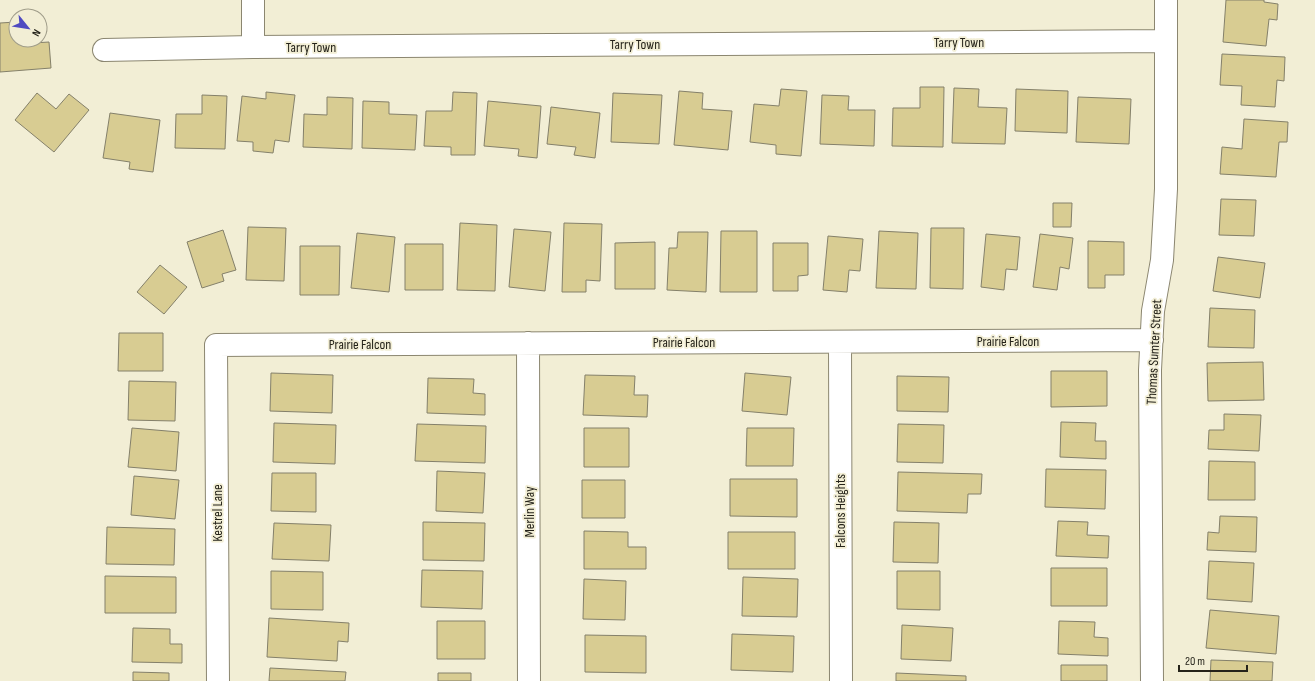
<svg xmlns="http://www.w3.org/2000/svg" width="1315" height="681" font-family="'Sofia Sans Condensed',sans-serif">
	<rect width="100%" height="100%" fill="#f2eed5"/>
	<path fill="#d8cc92" stroke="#84806a" d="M1226,0H1264V2L1278,4L1277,20L1269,19L1266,46L1223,42Z
		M16,22V40H33V43L49,42L51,68L0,72V23Z
		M1222,54L1285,57L1284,81L1277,80L1275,107L1241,105L1242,86L1220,85Z
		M920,87H944L943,147L892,146L893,108H920Z
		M954,88L979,89L978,107L1007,108L1005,144L952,143Z
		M781,89L807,91L801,156L776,154V145L750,142L754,104L779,106Z
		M1016,89L1068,91L1067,133L1015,131Z
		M679,91L703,93L702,109L732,111L728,150L674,145Z
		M266,92L295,95L289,142L275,140L273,153L253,151V142L237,141L242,96L266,99Z
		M453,92L477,93L475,155H451V147L424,146L426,111H452Z
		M37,93L56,109L69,94L89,110L54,152L15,120Z
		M613,93L662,95L659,144L611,142Z
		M202,95L227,96L225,149L175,148L176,114H202Z
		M822,95L849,96L848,110H875L874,146L820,144Z
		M327,97L353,98L352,149L303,147L304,114L327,115Z
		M1078,97L1131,99L1129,144L1076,142Z
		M363,101L389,102V114L417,115L415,150L362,148Z
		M488,101L541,106L537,158L518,156L519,149L484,146Z
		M551,107L600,113L595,158L574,155L576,147L547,144Z
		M110,113L160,120L153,172L129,169L130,162L103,158Z
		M1244,119L1288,122L1287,142H1279L1276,177L1220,174L1222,147L1242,149Z
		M1221,199L1256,200L1254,236L1219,235Z
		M1053,203H1072L1071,227H1053Z
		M460,223L497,225L495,291L457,290Z
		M564,223L602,224L600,281L586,280V292H562Z
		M248,227L286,228L284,281L246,280Z
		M931,228H964L963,289L930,288Z
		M514,229L551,232L545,291L509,287Z
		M223,230L236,270L222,274L224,281L202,288L187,242Z
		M721,231H757V292H720Z
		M879,231L918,233L916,289L876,288Z
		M678,232H708L706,292L667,290L669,248H677Z
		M357,233L395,237L389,292L351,288Z
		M986,234L1020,237L1017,270L1006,269L1004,290L981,287Z
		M1040,234L1073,238L1069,269L1060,267L1057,290L1033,287Z
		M828,236L863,239L860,271L849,270L847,292L823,290Z
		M1088,241L1124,242V275H1105V288H1088Z
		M655,242V289H615V243Z
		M773,243H808V275L798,276V291H773Z
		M405,244H443V290H405Z
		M300,246H340L339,295H300Z
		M1218,257L1265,263L1260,298L1213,291Z
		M160,265L187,287L164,314L137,292Z
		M1210,308L1255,310L1254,348L1208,347Z
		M119,333H163V371H118Z
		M1263,362L1264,400L1208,401L1207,363Z
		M1051,371H1107V406L1051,407Z
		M271,373L333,375L332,413L270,411Z
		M745,373L791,377L787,415L742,411Z
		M585,375L635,376L634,395H648L647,417L583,415Z
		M897,376L949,377L948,412L897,411Z
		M428,378L474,379L473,393L485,394V415L427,413Z
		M129,381L176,382L175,421L128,420Z
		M1224,414L1261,415L1259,451L1208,449L1209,430H1224Z
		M1061,422L1096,423L1095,441H1106V459L1060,457Z
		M274,423L336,425L335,464L273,462Z
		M417,424L486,426L485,463L415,461Z
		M898,424L944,425L943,463L897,462Z
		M132,428L179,432L176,471L128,467Z
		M584,428H629V467H584Z
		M747,428H794L793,466H746Z
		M1209,461L1255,462V500H1208Z
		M1046,469L1106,470L1105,509L1045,507Z
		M437,471L485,473L483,513L436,511Z
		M898,472L982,474L981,494H968L967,513L897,511Z
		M272,473H316V512L271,511Z
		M134,476L179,480L175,519L131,515Z
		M730,479H797V517L730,516Z
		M582,480H625V518H582Z
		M1220,516L1257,517L1256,552L1207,550L1208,532L1219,533Z
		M1058,521L1088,522L1087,535L1109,536L1108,558L1056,556Z
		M423,522L485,523L484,561L423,560Z
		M894,522L939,523L938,563L893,562Z
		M274,523L331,525L329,561L272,559Z
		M107,527L175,529L174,565L106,564Z
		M584,531L628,532V547H646V569H584Z
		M728,532H795V569H728Z
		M1209,561L1254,563L1252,602L1207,599Z
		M1051,568H1107V606H1051Z
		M422,570L483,571L482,609L421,607Z
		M271,571L323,572V610L271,609Z
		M897,571H940V610L897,609Z
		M105,576L176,577V613H105Z
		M743,577L798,579L797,617L742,616Z
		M584,579L626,581L625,620L583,619Z
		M1210,610L1279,616L1276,654L1206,648Z
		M269,618L349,623L348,642L338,641L337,661L267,657Z
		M437,621H485V659H437Z
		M1059,621L1095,622L1094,637L1108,638V656L1058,654Z
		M902,625L953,628L951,661L901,659Z
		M133,628L170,629V644H182V663L132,662Z
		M732,634L794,636L793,672L731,670Z
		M585,635L646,636V673L585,672Z
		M1211,660L1273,662L1272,681H1210Z
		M1061,665H1107V681H1061Z
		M270,668L346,672L345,681H269Z
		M133,672L169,673V681H133Z
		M438,673H471V681H438Z
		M896,673L966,676V681H896Z"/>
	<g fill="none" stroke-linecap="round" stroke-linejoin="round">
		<g stroke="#8b8670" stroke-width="24">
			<path id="street" d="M253,0V47
				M104,50L253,47L1166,41
				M840,342L841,681
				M528,343L529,681
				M218,681L216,345L1152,340
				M1152,681L1150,370L1153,311L1162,260L1166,189V0"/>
		</g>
		<use href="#street" stroke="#fff" stroke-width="22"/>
	</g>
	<g text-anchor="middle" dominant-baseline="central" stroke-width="3.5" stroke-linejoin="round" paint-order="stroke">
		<g font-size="14" fill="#25231a" stroke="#f2eed5">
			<text x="959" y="42">Tarry Town</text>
			<text x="635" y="44">Tarry Town</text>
			<text x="311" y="47">Tarry Town</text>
			<text x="1008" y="341">Prairie Falcon</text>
			<text x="684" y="342">Prairie Falcon</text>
			<text x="360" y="344">Prairie Falcon</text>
			<text transform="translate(1154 352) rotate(-87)">Thomas Sumter Street</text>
			<text transform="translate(840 511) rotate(-90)">Falcons Heights</text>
			<text transform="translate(529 512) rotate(-90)">Merlin Way</text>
			<text transform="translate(217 513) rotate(-90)">Kestrel Lane</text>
		</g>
	</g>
	<g transform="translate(28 28) rotate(120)"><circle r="19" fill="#f2eed5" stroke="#a09d8a"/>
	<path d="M0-3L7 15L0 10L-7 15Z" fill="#4f4ac1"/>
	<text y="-6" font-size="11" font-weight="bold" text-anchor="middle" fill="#25231a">N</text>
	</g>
	<path d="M1179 665v6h68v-6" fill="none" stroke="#25231a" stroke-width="2"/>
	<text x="1185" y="665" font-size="12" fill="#25231a" stroke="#f2eed5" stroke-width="3" paint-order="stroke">20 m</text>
</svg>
